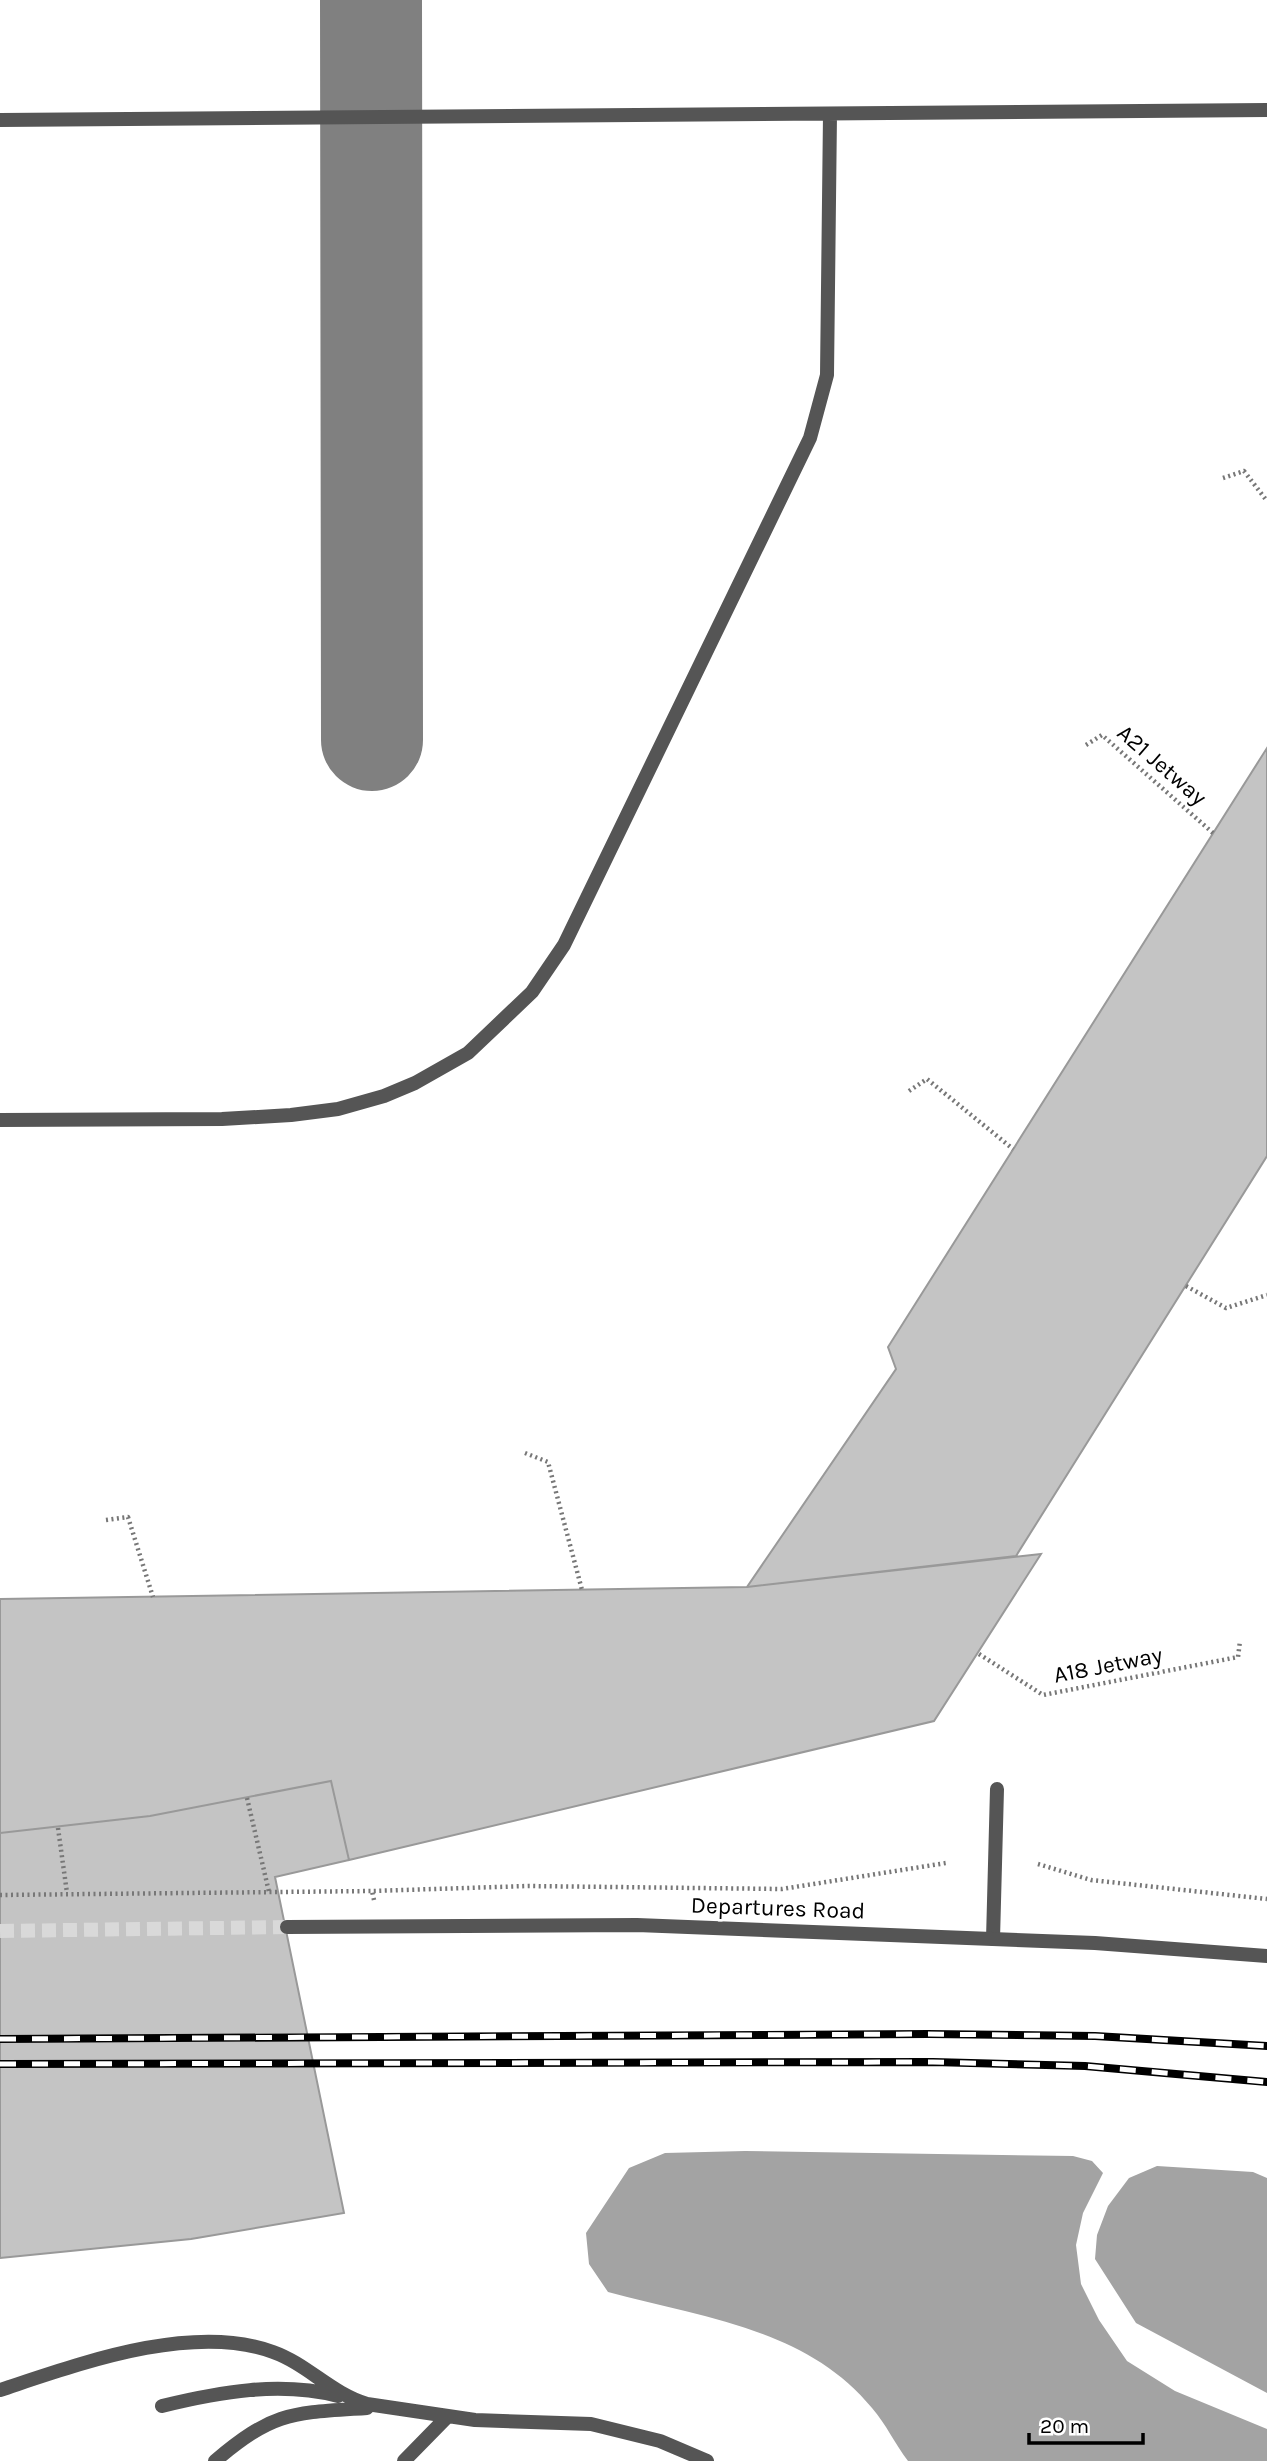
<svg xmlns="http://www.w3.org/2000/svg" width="1267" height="2461" font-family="Karla,sans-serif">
	<rect width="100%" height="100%" fill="#fff"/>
	<path fill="#a3a3a3" d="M745,2151L1073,2156L1092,2161L1103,2173L1083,2213L1076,2245L1081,2284L1099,2320L1127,2361L1175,2391L1267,2429V2461H908C895,2444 886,2424 872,2408C807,2328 700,2317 608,2292L589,2264L586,2233L629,2168L665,2153Z
		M1157,2166L1253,2172L1267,2178V2393L1136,2323L1095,2259L1097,2235L1108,2206L1129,2178Z"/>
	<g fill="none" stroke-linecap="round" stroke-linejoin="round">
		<path stroke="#808080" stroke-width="102" d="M371,0L372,740"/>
	</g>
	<path fill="#c4c4c4" stroke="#999" stroke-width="2" d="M1267,748V1156L1016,1556L747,1587L896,1369L888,1347Z
		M1041,1554L934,1721L349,1860L331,1781L150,1816L0,1833V1599L747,1587Z
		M331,1781L349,1860L275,1877L344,2213L191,2239L0,2258V1833L150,1816Z"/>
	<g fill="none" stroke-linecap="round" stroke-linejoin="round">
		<path stroke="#d9d9d9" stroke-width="14" stroke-dasharray="14 7" stroke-linecap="butt" d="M0,1931L287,1927"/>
		<path stroke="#777" stroke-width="4.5" stroke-dasharray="2 3.5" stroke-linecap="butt" d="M1223,478L1244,471L1267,501
			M1086,745L1102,735L1213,833
			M909,1091L927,1079L1013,1149
			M1186,1286L1226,1308L1267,1295
			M525,1453L548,1462L582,1590
			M106,1520L128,1517L153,1597
			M979,1654L1043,1695L1238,1657L1240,1641
			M247,1798L269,1892
			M58,1828L67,1893
			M1038,1864L1091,1880L1267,1899
			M0,1895L372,1891
			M374,1900L372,1891L528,1886L782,1889L946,1863"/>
		<path stroke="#555" stroke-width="14" d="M0,120L1267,110
			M0,1120L222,1119L291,1115L338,1109L384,1096L415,1083L468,1053L532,992L564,945L810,438L827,375L830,114
			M993,1939L997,1789
			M0,2390C79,2364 192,2322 273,2352C307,2364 332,2394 367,2404L475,2420L591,2424L660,2441L707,2461
			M162,2406C219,2392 280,2381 338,2396
			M215,2461C274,2411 292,2413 367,2408
			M404,2461L448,2416"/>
		<path stroke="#555" stroke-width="14" d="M287,1927L637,1925L1095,1943L1267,1956"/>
		<g stroke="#000" stroke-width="8">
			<path id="rail" d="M0,2039L928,2034L1095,2036L1267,2046
				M0,2064L933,2062L1085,2066L1267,2082"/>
		</g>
		<use href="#rail" stroke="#fff" stroke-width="5" stroke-dasharray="16" stroke-linecap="butt"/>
	</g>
	<g text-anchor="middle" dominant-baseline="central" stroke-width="5" stroke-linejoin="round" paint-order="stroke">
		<g font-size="23" fill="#000" stroke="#fff">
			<text transform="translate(1162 765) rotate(41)">A21 Jetway</text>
			<text transform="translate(1108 1665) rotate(-11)">A18 Jetway</text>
			<text transform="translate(778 1908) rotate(2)">Departures Road</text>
		</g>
	</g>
	<path d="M1029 2433v10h114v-10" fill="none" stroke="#000000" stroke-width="3.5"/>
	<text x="1040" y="2433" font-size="21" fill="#000000" stroke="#ffffff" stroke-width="5" paint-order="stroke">20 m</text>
</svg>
